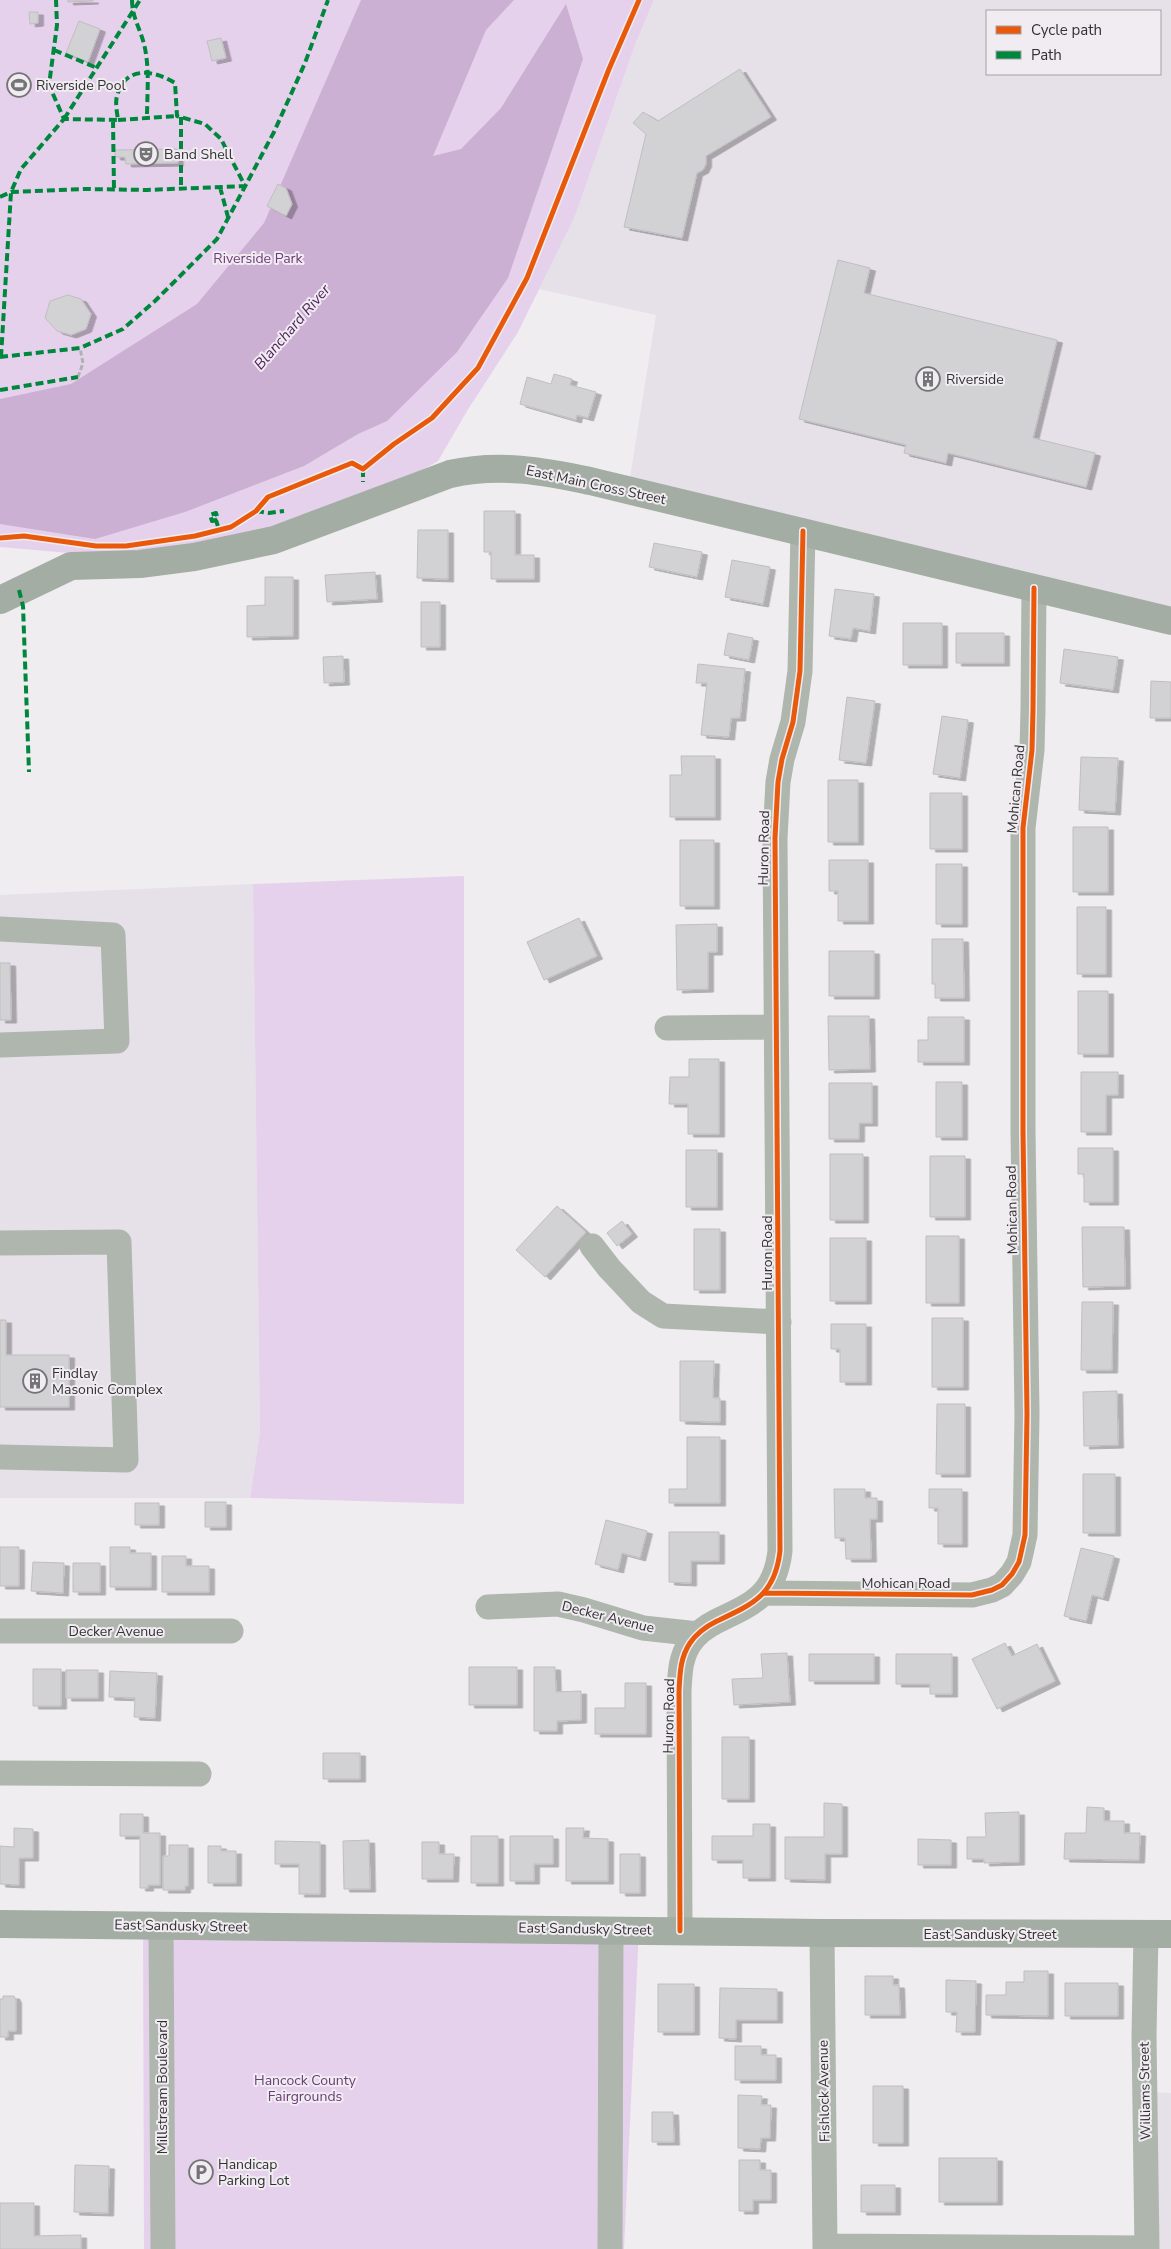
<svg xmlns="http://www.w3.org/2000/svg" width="1171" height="2249" font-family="'Nunito Sans',sans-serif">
	<defs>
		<filter id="shadow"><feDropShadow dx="5.5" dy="3" stdDeviation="0" flood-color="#0004"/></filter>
	</defs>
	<rect width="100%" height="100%" fill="#efedf0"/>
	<path fill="#e6e0e8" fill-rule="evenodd" d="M654,0H1171V621L628,490L656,315L539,289L575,216L636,42ZM987,11H1160V74H987Z
		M253,884L260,1432L250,1498H0V895Z
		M1145,2092L1171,2093V2249H1147Z"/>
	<path fill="#e6d1ec" d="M0,0H654L636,42L575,216L518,332L467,411L438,461L424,469L272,527L193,544L139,551L69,553L0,547Z
		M464,876V1504L250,1498L260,1432L253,884Z
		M143,1926L639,1930L624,2249H144Z"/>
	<path fill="#cbb0d3" d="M361,0H514L486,30L433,156L461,149L501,108L566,4L583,59L508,278L457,352L387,421L358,434L304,466L185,512L95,539L0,524V399L71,384L197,304L264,223Z"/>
	<path fill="#d2d1d3" stroke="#c0bec1" filter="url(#shadow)" d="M68,0H93V1L68,2Z
		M29,12H38V23L30,24Z
		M79,21L100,29L88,62L66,53Z
		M221,38L226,58L212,61L207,41Z
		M740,69L771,117L706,156V164L703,170L697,173L682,238L624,227L646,134L633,123L643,112L658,121Z
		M177,149L178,163L126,164L125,157H115V150Z
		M278,184L286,188L292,204L286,216L267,206Z
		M838,260L870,268L864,293L1057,340L1033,438L1095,453L1086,487L948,453L946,463L904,453L906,445L799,419Z
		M68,295L81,299L91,314L86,329L71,335L57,331L45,318L50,301Z
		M554,374L572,379L570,385L596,392L588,418L577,415L576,420L520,404L527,377L551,384Z
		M484,511H515V555H534V579H491V552H484Z
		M418,530H448V579L417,578Z
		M654,543L702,552L697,577L649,567Z
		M732,560L770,567L763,604L725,597Z
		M375,572L377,599L327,602L325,575Z
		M265,577H293V636L247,637V606L265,605Z
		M835,589L874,594L870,631L853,628L851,639L829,636Z
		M421,602H440V647H421Z
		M903,623H942V665H903Z
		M728,633L753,638L749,660L724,655Z
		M956,633H1004V663H956Z
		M1064,649L1118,657L1113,690L1060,683Z
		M343,656L344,682L324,683L323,657Z
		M698,664L745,669L740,718H731L729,737L701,735L707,683H696Z
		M1151,681L1171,682V718H1150Z
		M847,697L875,701L866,763L839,760Z
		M942,716L968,720L960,778L933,774Z
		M681,756H715V817H670V775H682Z
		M1081,757L1118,758L1115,812L1079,810Z
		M828,780H858V842H828Z
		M930,793H962V849H930Z
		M1073,827H1108V892H1073Z
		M680,840H714V906H680Z
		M829,860H868V921H838V891H829Z
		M936,864H962V924H936Z
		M1077,907H1106V974H1077Z
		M579,918L597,956L544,980L527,942Z
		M717,924V952H708V989L677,990L676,925Z
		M932,939H963L964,998H935V984H932Z
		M829,951H874V996H829Z
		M0,963H10L11,1020H0Z
		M1078,991H1108V1054H1078Z
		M828,1016H869L870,1069L829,1070Z
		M928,1017H964V1062H918V1040H928Z
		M689,1059H719V1134H688V1104H669L670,1077H689Z
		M1081,1072H1118V1095H1106V1132H1081Z
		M936,1082H962V1137H936Z
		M829,1083H872V1123H859V1139H829Z
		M1078,1148H1113V1202H1084V1174H1078Z
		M686,1150H717V1207H686Z
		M830,1154H863V1220H830Z
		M930,1156H965V1217H930Z
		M557,1206L586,1232L545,1277L516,1250Z
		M622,1221L632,1234L617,1246L607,1233Z
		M1082,1227H1124L1125,1286L1083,1287Z
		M694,1229H720V1290H694Z
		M926,1236H959V1303H926Z
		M830,1238H866V1301H830Z
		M1082,1302H1113L1112,1370H1081Z
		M932,1318H963V1387H932Z
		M0,1320H6V1355H69V1407H0Z
		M831,1324H866V1382H840V1349H831Z
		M680,1361H714L713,1398H720V1422L680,1421Z
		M1117,1391L1118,1445L1084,1446L1083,1392Z
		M937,1404H965V1474H936Z
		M687,1437H720V1503H669V1489H687Z
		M1083,1474H1115V1533H1083Z
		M834,1489H865V1498H877V1519H870L871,1559H846L845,1538H835Z
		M929,1489H962V1544H938V1508H929Z
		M205,1502H226V1527H205Z
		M135,1503H159V1525H135Z
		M606,1520L647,1531L640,1558L622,1553L618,1570L595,1564Z
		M669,1532H719V1561H691V1583L669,1582Z
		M0,1547H19V1586H0Z
		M110,1547H130V1553H151V1587H110Z
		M1081,1548L1114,1556L1103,1598L1092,1595L1086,1621L1064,1616Z
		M162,1556H186V1566H209V1592H162Z
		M33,1562L64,1563L63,1593L31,1591Z
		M73,1563H100V1592H73Z
		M1005,1643L1012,1656L1037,1644L1055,1681L997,1709L972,1659Z
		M787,1653L790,1702L734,1705L732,1679L763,1678L761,1654Z
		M809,1654H874V1681H809Z
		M896,1654H952V1694H930V1684H896Z
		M469,1667H517V1705H469Z
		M534,1667H555L556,1692L581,1691V1720L557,1721V1731H534Z
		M33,1669H61V1706H33Z
		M66,1670H98V1698H66Z
		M110,1671L157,1673L155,1718L134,1717L135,1698L109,1697Z
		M625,1683H646V1734H595V1708H625Z
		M722,1737H749V1799H722Z
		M323,1753H360V1779H323Z
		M824,1803L842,1804V1854H825V1880L785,1879V1837H824Z
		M1087,1807L1104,1808V1821H1124V1833H1140L1139,1860L1064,1859L1065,1833H1086Z
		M1019,1812V1862L984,1863V1859H967V1837H986L985,1813Z
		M120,1814H143V1833H160V1885H148V1888H140V1836H120Z
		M753,1824H770V1878H743V1860H712V1836H753Z
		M14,1828L33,1829V1858H19V1885L0,1884V1846L14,1847Z
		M566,1828H584L583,1838L608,1839V1881H566Z
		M471,1836H498V1883H471Z
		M510,1836H553V1864H534V1881H510Z
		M918,1839L951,1840V1865H918Z
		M369,1840L370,1889H344L343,1841Z
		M275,1841L320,1842V1894H299V1864H275Z
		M422,1842H439V1854H454L453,1879H422Z
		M169,1845H188V1886H185V1890H163V1856H169Z
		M208,1846H221V1851H236V1883H208Z
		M620,1854H640V1893H620Z
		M1024,1971H1048V2016L986,2015V1995H1006V1982H1024Z
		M865,1976H893V1985H899L900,2015H865Z
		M946,1980L976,1981L975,2032H956L957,2012H946Z
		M1065,1983H1118V2016H1065Z
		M658,1984H694V2032H658Z
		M720,1988L777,1989V2020H736V2039L719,2038Z
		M3,1996H14L16,2000V2031H8V2037H0V1999H3Z
		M735,2046H761V2055H776V2080H735Z
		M873,2086H903V2143H873Z
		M738,2095L762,2096L761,2105H771L770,2138H761L760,2149L738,2148Z
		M652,2112H673L674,2142H652Z
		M939,2158H997V2202H939Z
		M739,2160H760V2170H771V2200H753V2211H739Z
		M75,2165L109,2166L108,2213L74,2212Z
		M861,2185H895V2212H861Z
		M0,2203H34V2236L81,2235V2249H0Z"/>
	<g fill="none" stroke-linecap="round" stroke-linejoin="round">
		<path stroke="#aeb2af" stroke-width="3" stroke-dasharray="5 2.5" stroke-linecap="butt" d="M78,377L83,363L80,348"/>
		<path stroke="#aeb6ae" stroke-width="25" d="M0,929L113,935L117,1041L0,1045
			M667,1028L775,1027
			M0,1243L119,1242L126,1460L0,1457
			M592,1246L609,1268L641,1302L663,1316L779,1322
			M764,1593L972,1595L992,1590L1002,1585L1012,1574L1019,1562L1025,1535L1027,1414L1023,1131V828L1032,750L1033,709L1034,588
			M488,1607L558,1604L584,1610L643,1628L698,1634
			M0,1631H231
			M0,1773L199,1774
			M161,1926L163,2249
			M680,1931L679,1691C680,1674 680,1658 690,1643C696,1634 707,1626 717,1621C753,1604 775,1595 780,1551L775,838L778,782L782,759L793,722L800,671L803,531
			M822,1933L825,2249
			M1146,1934L1144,2036L1147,2249
			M825,2246L1147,2248
			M610,2249L611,1930"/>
		<path stroke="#a3ada4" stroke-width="28" d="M0,600L71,566L140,564L194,557L274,540L450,474C498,463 543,471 590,481L1171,621
			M0,1924L822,1933L1171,1934"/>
		<path stroke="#00873e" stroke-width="4" stroke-dasharray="8 4" stroke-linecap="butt" d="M132,0C132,17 140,28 144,44C150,68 147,94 147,118
			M54,50L97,68
			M181,117V188
			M64,119L140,0
			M113,120L114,190
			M118,120L177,116
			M220,187L228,217
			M0,197L11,192L84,189L147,190L245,186L221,139L205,124L177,116L175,83C154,70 125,65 117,96C115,103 117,112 118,120L64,119
			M0,357L80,348L123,329L155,301L217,239L274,132L305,63L328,0
			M1,357L11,192L21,169L64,119L49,85L57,25L56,0
			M0,390L78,377
			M363,469V482
			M256,511L269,513L284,511
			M216,520L212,521L210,515L216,513L218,519L216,520L219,530
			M19,590L23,606L29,772"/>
		<g stroke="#f0ecf1" stroke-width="8">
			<path id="cycleway" d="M0,538L24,536L96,546H126L195,536L231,527L256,511L268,497L352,463L363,469L394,444L432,418L478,368L527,278L609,69L639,0
				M764,1593L972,1595L992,1590L1002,1585L1012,1574L1019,1562L1025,1535L1027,1414L1023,1131V828L1032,750L1033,709L1034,588
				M680,1931L679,1691C680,1674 680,1658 690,1643C696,1634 707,1626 717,1621C753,1604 775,1595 780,1551L775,838L778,782L782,759L793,722L800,671L803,531"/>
		</g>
		<use href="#cycleway" stroke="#e8590c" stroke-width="5"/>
	</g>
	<defs>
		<g id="stadium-ring" transform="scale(1.25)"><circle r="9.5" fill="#f0ecf1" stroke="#747375" stroke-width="1.5"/><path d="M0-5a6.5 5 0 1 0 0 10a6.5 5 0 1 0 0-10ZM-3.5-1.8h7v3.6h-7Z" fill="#747375"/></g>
		<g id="theatre-ring" transform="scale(1.25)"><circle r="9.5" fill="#f0ecf1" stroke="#747375" stroke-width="1.5"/><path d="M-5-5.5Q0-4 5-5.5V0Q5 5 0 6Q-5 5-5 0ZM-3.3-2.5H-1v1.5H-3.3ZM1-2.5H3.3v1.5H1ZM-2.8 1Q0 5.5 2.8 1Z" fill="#747375"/></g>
		<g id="building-ring" transform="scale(1.25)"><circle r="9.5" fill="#f0ecf1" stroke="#747375" stroke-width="1.5"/><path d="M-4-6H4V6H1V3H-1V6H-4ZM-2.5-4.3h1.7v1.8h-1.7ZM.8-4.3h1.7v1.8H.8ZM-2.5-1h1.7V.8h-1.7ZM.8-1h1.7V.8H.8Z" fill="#747375"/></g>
		<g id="parking-ring" transform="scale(1.25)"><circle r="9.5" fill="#f0ecf1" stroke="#747375" stroke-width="1.5"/><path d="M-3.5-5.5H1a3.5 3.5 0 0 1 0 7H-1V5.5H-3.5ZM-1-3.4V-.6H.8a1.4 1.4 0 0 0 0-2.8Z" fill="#747375"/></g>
	</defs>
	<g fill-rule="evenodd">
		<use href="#stadium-ring" x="19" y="85"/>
		<use href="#theatre-ring" x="146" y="154"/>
		<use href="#building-ring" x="928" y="379"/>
		<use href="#building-ring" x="35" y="1381"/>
		<use href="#parking-ring" x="201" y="2172"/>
	</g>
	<g text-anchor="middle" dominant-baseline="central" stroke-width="4" stroke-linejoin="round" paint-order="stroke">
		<g font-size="14" fill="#323133" stroke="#f0ecf1" text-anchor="start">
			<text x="36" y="85">Riverside Pool</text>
			<text x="164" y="154">Band Shell</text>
			<text x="946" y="379">Riverside</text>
			<text x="52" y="1373">Findlay<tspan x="52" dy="16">Masonic Complex</tspan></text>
			<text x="218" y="2164">Handicap<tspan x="218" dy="16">Parking Lot</tspan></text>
		</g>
		<g font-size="14" fill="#6d3c79" stroke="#f0ecf1">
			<text x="258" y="258">Riverside Park</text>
			<text x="305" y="2080">Hancock County<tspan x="305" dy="16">Fairgrounds</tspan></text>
		</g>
		<g font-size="14" fill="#323133" stroke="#f0ecf1">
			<text transform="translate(596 485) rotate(12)">East Main Cross Street</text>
			<text transform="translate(1016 789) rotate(-85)">Mohican Road</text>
			<text transform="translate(764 848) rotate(-89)">Huron Road</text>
			<text transform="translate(1012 1210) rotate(-91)">Mohican Road</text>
			<text transform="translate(767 1253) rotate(-90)">Huron Road</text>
			<text x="906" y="1583">Mohican Road</text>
			<text transform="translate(608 1617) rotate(14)">Decker Avenue</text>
			<text x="116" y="1631">Decker Avenue</text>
			<text transform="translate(669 1716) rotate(-89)">Huron Road</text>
			<text transform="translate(181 1926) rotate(1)">East Sandusky Street</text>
			<text transform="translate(585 1929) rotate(1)">East Sandusky Street</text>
			<text x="990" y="1934">East Sandusky Street</text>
			<text transform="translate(162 2087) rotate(-90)">Millstream Boulevard</text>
			<text transform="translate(824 2091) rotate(-91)">Fishlock Avenue</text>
			<text transform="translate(1145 2091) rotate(-91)">Williams Street</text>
		</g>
		<g font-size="15" font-style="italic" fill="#53235f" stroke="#f0ecf1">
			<text transform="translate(292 327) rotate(-49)">Blanchard River</text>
		</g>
	</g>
	<rect x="986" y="10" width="175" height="65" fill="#f0ecf1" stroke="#a4a1a5"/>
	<rect x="996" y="26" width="25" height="8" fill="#e8590c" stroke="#a4a1a5"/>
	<text x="1031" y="35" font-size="15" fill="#323133">Cycle path</text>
	<rect x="996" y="51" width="25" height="8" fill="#00873e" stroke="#a4a1a5"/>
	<text x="1031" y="60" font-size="15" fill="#323133">Path</text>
</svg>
